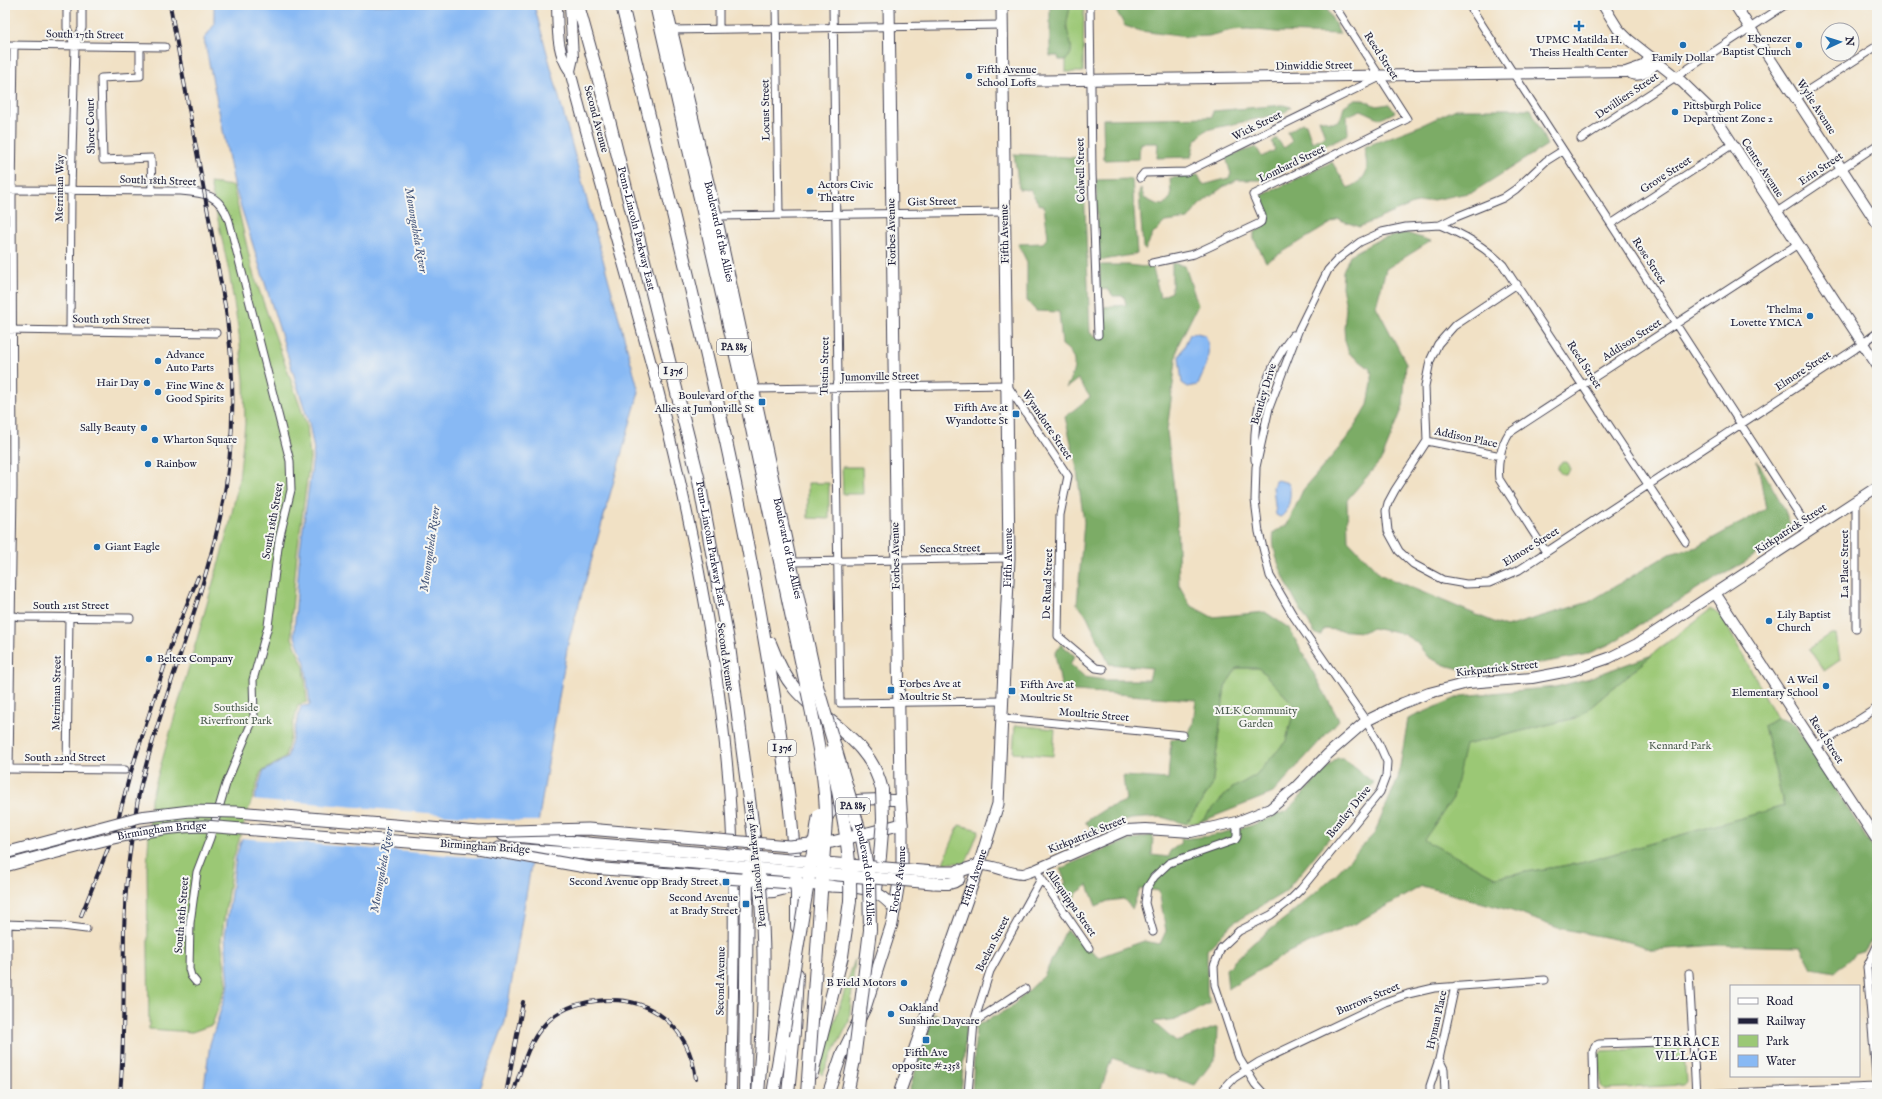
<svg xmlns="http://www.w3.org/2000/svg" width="1882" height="1099" font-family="'IM FELL English',serif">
	<rect width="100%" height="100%" fill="#f6f6f2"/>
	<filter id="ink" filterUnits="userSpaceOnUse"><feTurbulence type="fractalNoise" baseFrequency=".025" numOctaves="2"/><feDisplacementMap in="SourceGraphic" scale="8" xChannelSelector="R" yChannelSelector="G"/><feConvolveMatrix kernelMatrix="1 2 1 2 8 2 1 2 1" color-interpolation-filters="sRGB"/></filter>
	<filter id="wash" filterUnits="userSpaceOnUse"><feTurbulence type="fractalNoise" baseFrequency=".012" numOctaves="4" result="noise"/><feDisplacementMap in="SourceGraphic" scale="16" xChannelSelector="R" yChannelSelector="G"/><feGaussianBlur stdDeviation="0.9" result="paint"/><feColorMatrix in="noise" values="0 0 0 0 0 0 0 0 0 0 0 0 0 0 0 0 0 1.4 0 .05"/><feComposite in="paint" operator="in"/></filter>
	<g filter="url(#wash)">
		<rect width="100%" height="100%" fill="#f1e1c5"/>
		<path fill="#9bc875" stroke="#5e7558" d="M1070,5H1084L1083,72H1066V60C1077,50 1068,39 1066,27C1066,20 1070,12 1070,5Z
			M210,183L233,186L253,273L307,426L310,458L297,553L291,621L292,638L304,667L307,702L298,705L285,758L261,772L233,859L221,940L227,984L212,1025L192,1032L149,1029L147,868L151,799L229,527L239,479L245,424L244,379L238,327L229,272Z
			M1558 468a6 6 0 1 1 12 0a6 6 0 1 1-12 0Z
			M842,467H862L863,494H843Z
			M808,483H829V519L808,518Z
			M1711,609L1722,617L1777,718L1764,726L1784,806L1581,863L1495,877L1423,840L1453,798L1464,745L1579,717L1660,648Z
			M1831,634H1836L1840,660L1824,671L1809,649Z
			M1237,668H1259L1295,706L1286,741L1256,775L1231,789L1200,822L1186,824L1212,786L1225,686Z
			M1015,725L1055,729L1053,756L1013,753Z
			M959,825L979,830L966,863H943Z
			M855,959L849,1022L822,1075L819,1071L823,1057Z
			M1680,1047L1684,1051L1686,1082L1683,1085L1605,1089L1601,1087L1599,1054L1602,1051Z"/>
		<path fill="#7cac66" stroke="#4f6750" d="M1050,5H1070C1070,12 1066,20 1067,27C1068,40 1077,50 1066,60H1059L1058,56H1050Z
			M1116,5H1325L1340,34L1276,32L1248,29L1232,30L1209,36L1186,37L1141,31L1125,26L1117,12Z
			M1355,99H1361L1376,106L1389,104L1395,112L1381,119L1361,110L1347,116L1348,134L1287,165L1268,178L1260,180H1237L1223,187L1199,205L1188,219L1165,222L1153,234L1145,250L1143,248L1139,193L1141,188L1144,198L1156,204L1164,205L1171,197L1170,178L1198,175L1203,185L1229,178L1231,174L1226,157L1256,147L1262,157L1275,150L1272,142L1275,139H1277L1284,148L1292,142L1288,132L1302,123L1306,124L1312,142L1325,136L1319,119C1337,124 1340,125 1344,106Z
			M1283,105L1291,107L1284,113L1206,130L1195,141L1191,157L1157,158L1158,143H1140L1139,159L1104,160L1103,119L1212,117L1213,111Z
			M1456,109H1531L1547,145L1473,192L1413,204L1359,227L1338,219L1266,262L1254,239V232L1261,229L1266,217L1259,197L1332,162L1348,188C1371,176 1368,170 1364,147L1422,125Z
			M1014,154L1083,158L1090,333L1100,339L1105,324L1104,307L1126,305L1124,296H1113L1108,289L1099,290L1100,265H1128L1153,268L1160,297L1172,292V263L1185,266L1198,305L1178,345L1167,431L1177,514L1179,585L1190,605L1212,617L1265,612L1289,628L1339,720L1273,793L1200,822L1231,789L1256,775L1286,741L1295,706L1259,668H1237L1225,686L1212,786L1186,824L1161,817L1131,819L1095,832L1085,822L1105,809L1126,801L1123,776L1168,779L1171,739L1186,738L1193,724L1196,700L1062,690L1055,654L1061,644L1075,656L1070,664L1085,677L1105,680H1149L1152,668L1109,664L1087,616L1077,604L1084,522L1076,464L1065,417L1090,397L1078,379L1066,388C1074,372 1081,358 1062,345L1059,312L1036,311L1027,301V262L1018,244L1043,243L1048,237L1044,206L1039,204L1030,190L1019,189Z
			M1132,179L1137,254L1098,261L1096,180Z
			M1406,233L1431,241L1386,269L1376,306L1406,363L1403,407L1382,459L1347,500L1348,540L1381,575L1506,627L1589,602L1669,554L1697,547L1766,509L1757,460L1784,508L1791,527L1790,532L1745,562L1700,587L1610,644L1584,655L1530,665L1487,670H1464L1445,665L1428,657L1416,642L1403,634L1372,628L1362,632L1324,629L1320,636L1315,633C1301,611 1268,558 1274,532L1287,525L1303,490L1346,440L1368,405L1372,383V374L1369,368L1349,353L1345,341L1344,328L1346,307L1342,287L1343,271L1350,255L1378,240Z
			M1652,655L1579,717L1465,745L1453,798L1424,840L1495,877L1581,863L1784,806L1764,726L1777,718L1795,724L1877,855V931L1865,951L1855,954L1835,972L1812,968L1801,947L1717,945L1653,950L1630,942L1558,928L1512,911L1422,886L1356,923L1289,952L1228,989L1226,969L1253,943L1288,916L1333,877L1374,834L1398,778L1408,719L1461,696L1556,687L1586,679Z
			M1337,758H1343L1374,783L1285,892L1233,923L1207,950V995L1211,1003L1177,1019L1153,1022L1176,1042L1217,1027L1216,1057L1195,1085L1112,1058L1099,1094H972L976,1026L1010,1008L1044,976L1066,930L1099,957L1144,941L1160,944L1166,931L1159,891L1140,888L1132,909L1124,899L1108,901L1096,906L1088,885L1077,893L1071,904L1068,905L1059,888L1066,883L1060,869C1090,855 1120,841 1153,835L1152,855L1169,857L1170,851L1180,844L1181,839L1210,836L1250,826L1287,811Z
			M934,1014L966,1026L961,1094H908Z"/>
		<path fill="#88b9f4" stroke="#556e98" d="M214,5H534L639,392L568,643L505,1022L478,1094H203L210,1044L229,984L225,936L236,857L263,772L287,758L301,706L310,705L305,663L294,634L300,550L314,450L309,423L235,188L204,39L214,25Z
			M1197,333L1205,335C1213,351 1205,369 1198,385L1188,387L1182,383L1179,357L1190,334Z
			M1278,480L1288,483C1293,491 1289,514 1280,517L1276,515L1273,487L1275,481Z"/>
		<path fill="#f1e1c5" d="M252,800L285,803L287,801L521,821H540L532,864L506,860L240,838Z"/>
	</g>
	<g filter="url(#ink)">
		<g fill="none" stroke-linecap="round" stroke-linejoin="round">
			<g stroke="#413f50" stroke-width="9">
				<path id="street" d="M67,5V28L75,46
					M719,5V28
					M776,5L779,215
					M833,5L838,381L835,395L840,703L1003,701
					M1090,5L1092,173L1098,335
					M1469,5L1810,531
					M671,30L1002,25
					M5,45L165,47
					M140,47V76L101,78L103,160L151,158L152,191
					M1796,98L1877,46
					M1581,139L1785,5
					M1140,178L1144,173L1186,172L1380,77
					M5,190L180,191C205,193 220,194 229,221L290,461L291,490L279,540L268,626L253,680L254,717L226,784L210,838L197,872L190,923L189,969L191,976L196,982
					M1777,212L1877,145
					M716,218L721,216L1004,212
					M1611,224L1733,144
					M1440,225C1464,235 1484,246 1503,265L1686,542
					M1152,263L1194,254L1258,224L1261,222L1262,216L1253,195L1407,119L1334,5
					M1517,284L1454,326L1438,344L1430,361L1425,386L1427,441L1395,490L1388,503L1386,511L1388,531L1399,551L1413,564L1443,580L1466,584L1489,583L1519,570L1855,349L1877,333
					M5,330L216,333
					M70,330L71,190L75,46L82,28V5
					M753,389L1007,385L1068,476L1060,515L1058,636L1096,668L1103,669
					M1427,441L1501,456
					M1255,460C1252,414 1265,371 1293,335
					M1856,501V628
					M1546,552L1499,479C1497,465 1501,445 1509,433L1798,244
					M795,562L1009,558
					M5,613L19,617L130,618
					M1003,718L1183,735
					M1816,747L1877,708
					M5,769L125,770
					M9,769L13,487L12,198L14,45
					M67,769L69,617
					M1039,875L1089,948
					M5,924L62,926L86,929
					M1153,932L1145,903L1147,888L1154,877L1169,863L1235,840L1237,837V822
					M1877,946L1867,967L1877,1088
					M1689,973L1696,1094
					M974,1022L1025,989
					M1439,1059L1455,986
					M8,1094V924
					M968,1094L974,1022L990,971L1041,879
					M1219,1094L1234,1078L1259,1062L1385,1002L1408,994L1434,988L1545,980
					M1264,1094L1255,1084L1239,1058L1215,985L1214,966L1221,948L1239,931L1271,915L1288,902L1301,889L1380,792L1386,776L1387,762L1379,744L1366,721L1294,617L1270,576L1259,532L1255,500L1256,467L1269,408L1299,329L1328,270L1338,259L1360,242L1382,232L1406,227L1440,225L1456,217L1503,198L1516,189L1546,161L1562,151
					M1430,1094V1086L1439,1059L1444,1069L1445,1094
					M1594,1094L1593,1052L1595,1046L1599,1044L1692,1041
					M1701,1094L1876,1087"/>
			</g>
			<g stroke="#413f50" stroke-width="12">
				<path id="secondary" d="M557,5C558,29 556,51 570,71C598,179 631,286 659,394C689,512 714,633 726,754C738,867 733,980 731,1094
					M570,5L573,58L570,71
					M1603,5L1618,29L1629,40L1682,82L1709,108L1877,365
					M1735,5L1877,223
					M1632,74C1643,77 1649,70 1657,62
					M1003,81L1626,72L1643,66L1651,57
					M1715,593L1877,840
					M826,822C834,793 876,800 900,800
					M979,865C994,864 1007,874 1023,874C1027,873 1031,871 1035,870L1126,830L1146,829L1191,832L1237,822L1270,809L1296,787L1328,754L1366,721L1403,703L1429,693L1468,683L1532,678L1574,670L1609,658L1637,644L1877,487
					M739,894L774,892L802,885"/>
			</g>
			<g stroke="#413f50" stroke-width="13">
				<g id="primary">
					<path d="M868,833L902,824"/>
					<path d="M502,835L587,843"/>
					<path d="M497,848L586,854"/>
					<path d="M934,872H957L979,865"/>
					<path d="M933,883C944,883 950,886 959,879V870"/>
					<path d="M831,886C860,888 875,885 895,909"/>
					<path id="s1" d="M828,1094L841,1056L865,1008L892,924L902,864V824L900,790L889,5"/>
					<path id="s2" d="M899,1094L979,865L998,804L1009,558L1002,5"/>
				</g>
			</g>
			<g stroke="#413f50" stroke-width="14">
				<g id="highway">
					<path id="s3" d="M578,5L601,88L699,481L729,646L758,868"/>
					<path d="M622,5C674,221 731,435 767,654C779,726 791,797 795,870"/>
					<path d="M656,5L744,391L807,689"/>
					<path id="s4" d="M665,5L716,218L817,686"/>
					<path d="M770,643C776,659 783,675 795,689C826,725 870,738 882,790"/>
					<path d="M876,890L880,856"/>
					<path d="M797,893V927"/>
					<path d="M812,1073L842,956L850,901"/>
					<path d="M745,1094L746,982"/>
					<path d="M773,1094L783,1035"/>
					<path d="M788,1094L794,1032L797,974"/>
					<path d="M847,1094L854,1060"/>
				</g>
			</g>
			<use href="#street" stroke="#fff" stroke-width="7"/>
			<use href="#secondary" stroke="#fff" stroke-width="10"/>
			<use href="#primary" stroke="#fff" stroke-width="11"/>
			<use href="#highway" stroke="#fff" stroke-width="12"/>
			<g stroke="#22223b" stroke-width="4">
				<path id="rail" d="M81,916L115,831L129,778L173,639L198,577
					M120,1094C125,1039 123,985 124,930C125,886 130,842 138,799C143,772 151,747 159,721C179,655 204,589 219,522C235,452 236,382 226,311L170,5
					M506,1094L523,1002
					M513,1094C521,1070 528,1041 546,1023C560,1009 577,1003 596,1001C650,994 689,1026 696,1079"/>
			</g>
			<use href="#rail" stroke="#f6f6f2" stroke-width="2.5" stroke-dasharray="8" stroke-linecap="butt"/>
			<g stroke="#413f50" stroke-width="13" stroke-linecap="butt">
				<g id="primary-bridge">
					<path d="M587,843L934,872"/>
					<path d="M5,853L140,817L190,811L236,812L479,832L588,829L789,846L832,842L868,833"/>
					<path d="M586,854L933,883"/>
					<path id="s5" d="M5,866C71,849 137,827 205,826L472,847L591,868L831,886"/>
				</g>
			</g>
			<g stroke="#413f50" stroke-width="14" stroke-linecap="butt">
				<g id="highway-bridge">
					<path id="s6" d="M817,686L862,839L869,879L870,930L854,1060"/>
					<path d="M807,689C816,733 826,776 826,820L807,1094"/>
					<path d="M830,752C840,801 852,851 850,901"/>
					<path d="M880,856L883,819L882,790"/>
					<path d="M796,879L797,893"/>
					<path d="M746,982L747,875"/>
					<path d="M783,1035L819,815"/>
					<path d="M758,1094C765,1021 766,948 759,875"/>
				</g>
			</g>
			<use href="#primary-bridge" stroke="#fff" stroke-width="11"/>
			<use href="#highway-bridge" stroke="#fff" stroke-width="12"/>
		</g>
	</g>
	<g fill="#1f6fb2" stroke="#f6f6f2" stroke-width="1.5">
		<path d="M1577 20h4v4h4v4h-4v4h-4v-4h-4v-4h4z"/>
		<circle cx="1683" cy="45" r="4"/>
		<circle cx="1799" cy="45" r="4"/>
		<circle cx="969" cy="76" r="4"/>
		<circle cx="1675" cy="112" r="4"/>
		<circle cx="810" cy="191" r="4"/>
		<circle cx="1810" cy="316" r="4"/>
		<circle cx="158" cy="361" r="4"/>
		<circle cx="147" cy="383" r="4"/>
		<circle cx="158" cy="392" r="4"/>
		<rect x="758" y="398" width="8" height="8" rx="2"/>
		<rect x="1012" y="410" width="8" height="8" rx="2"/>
		<circle cx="144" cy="428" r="4"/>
		<circle cx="155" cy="440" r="4"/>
		<circle cx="148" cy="464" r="4"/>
		<circle cx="97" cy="547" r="4"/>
		<circle cx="1769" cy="621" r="4"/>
		<circle cx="149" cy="659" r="4"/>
		<circle cx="1826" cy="686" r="4"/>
		<rect x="887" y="686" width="8" height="8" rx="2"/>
		<rect x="1008" y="687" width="8" height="8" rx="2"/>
		<rect x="722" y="878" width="8" height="8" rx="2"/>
		<rect x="742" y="900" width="8" height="8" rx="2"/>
		<circle cx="904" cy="983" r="4"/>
		<circle cx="891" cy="1014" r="4"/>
		<rect x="922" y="1036" width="8" height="8" rx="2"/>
	</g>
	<g text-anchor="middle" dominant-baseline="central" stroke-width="4" stroke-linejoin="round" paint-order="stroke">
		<g fill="#f6f6f2" stroke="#626272" stroke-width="1">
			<rect x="717" y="339" width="34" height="16" rx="3"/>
			<rect x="659" y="363" width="28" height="16" rx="3"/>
			<rect x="768" y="740" width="28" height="16" rx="3"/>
			<rect x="836" y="798" width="34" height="16" rx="3"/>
		</g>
		<g font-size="10" font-weight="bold" fill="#22223b">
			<text x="734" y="347">PA 885</text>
			<text x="673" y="371">I 376</text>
			<text x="782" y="748">I 376</text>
			<text x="853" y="806">PA 885</text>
		</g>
		<g font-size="11" fill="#22223b" stroke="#f6f6f2">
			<text transform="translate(85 35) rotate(1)">South 17th Street</text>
			<text transform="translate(1381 56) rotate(57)">Reed Street</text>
			<text transform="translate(1314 66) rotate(-1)">Dinwiddie Street</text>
			<text transform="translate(1627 96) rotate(-34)">Devilliers Street</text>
			<text transform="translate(1816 107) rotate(57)">Wylie Avenue</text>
			<text transform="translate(766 110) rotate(-91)">Locust Street</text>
			<text transform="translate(596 119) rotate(75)">Second Avenue</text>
			<text transform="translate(91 126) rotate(-91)">Shore Court</text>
			<text transform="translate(1257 126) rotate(-26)">Wick Street</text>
			<text transform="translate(1292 164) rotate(-26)">Lombard Street</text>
			<text transform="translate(1762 168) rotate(57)">Centre Avenue</text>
			<text transform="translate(1821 169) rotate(-34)">Erin Street</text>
			<text transform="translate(1081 170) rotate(-91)">Colwell Street</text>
			<text transform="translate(1666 175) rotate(-33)">Grove Street</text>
			<text transform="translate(158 181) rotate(2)">South 18th Street</text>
			<text transform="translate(60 188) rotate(-89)">Merriman Way</text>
			<text transform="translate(932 202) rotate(-1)">Gist Street</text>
			<text stroke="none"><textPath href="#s3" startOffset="231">Penn-Lincoln Parkway East</textPath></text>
			<text stroke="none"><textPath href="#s4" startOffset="233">Boulevard of the Allies</textPath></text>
			<text transform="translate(892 232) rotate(-91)">Forbes Avenue</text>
			<text transform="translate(1005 234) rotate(-91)">Fifth Avenue</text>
			<text transform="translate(1649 261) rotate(57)">Rose Street</text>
			<text transform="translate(111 320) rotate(1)">South 19th Street</text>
			<text transform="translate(1632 340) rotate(-33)">Addison Street</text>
			<text transform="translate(1584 365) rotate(57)">Reed Street</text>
			<text transform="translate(825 366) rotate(-89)">Tustin Street</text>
			<text transform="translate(1803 371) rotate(-33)">Elmore Street</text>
			<text transform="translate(880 377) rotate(-1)">Jumonville Street</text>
			<text transform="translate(1264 394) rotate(-73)">Bentley Drive</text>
			<text transform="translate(1047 425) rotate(56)">Wyandotte Street</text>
			<text transform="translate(1466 438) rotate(12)">Addison Place</text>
			<text transform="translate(273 521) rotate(-80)">South 18th Street</text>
			<text transform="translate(1791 529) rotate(-33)">Kirkpatrick Street</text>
			<text stroke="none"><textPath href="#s3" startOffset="555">Penn-Lincoln Parkway East</textPath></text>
			<text transform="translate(1531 547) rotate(-32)">Elmore Street</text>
			<text stroke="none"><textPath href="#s4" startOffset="557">Boulevard of the Allies</textPath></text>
			<text transform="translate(950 549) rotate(-1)">Seneca Street</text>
			<text transform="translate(896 556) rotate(-91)">Forbes Avenue</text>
			<text stroke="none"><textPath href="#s2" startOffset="553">Fifth Avenue</textPath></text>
			<text transform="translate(1845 564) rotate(-90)">La Place Street</text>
			<text transform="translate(1048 584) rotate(-88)">De Ruad Street</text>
			<text x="71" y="606">South 21st Street</text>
			<text transform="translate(725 657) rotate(82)">Second Avenue</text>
			<text transform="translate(1497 669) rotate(-6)">Kirkpatrick Street</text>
			<text transform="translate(57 693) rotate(-89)">Merriman Street</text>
			<text transform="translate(1094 715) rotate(5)">Moultrie Street</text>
			<text transform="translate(1826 740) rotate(57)">Reed Street</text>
			<text x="65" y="758">South 22nd Street</text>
			<text transform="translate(1349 812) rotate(-51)">Bentley Drive</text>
			<text stroke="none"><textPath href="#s5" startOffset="161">Birmingham Bridge</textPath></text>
			<text transform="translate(1087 835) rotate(-22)">Kirkpatrick Street</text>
			<text transform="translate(485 847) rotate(4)">Birmingham Bridge</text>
			<text transform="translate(756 864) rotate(-96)">Penn-Lincoln Parkway East</text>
			<text stroke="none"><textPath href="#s6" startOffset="195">Boulevard of the Allies</textPath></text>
			<text stroke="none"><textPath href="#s2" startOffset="229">Fifth Avenue</textPath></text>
			<text stroke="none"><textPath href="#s1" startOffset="227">Forbes Avenue</textPath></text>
			<text transform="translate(1071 903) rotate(55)">Allequippa Street</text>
			<text transform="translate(182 915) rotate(-85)">South 18th Street</text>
			<text transform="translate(993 944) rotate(-63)">Beelen Street</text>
			<text transform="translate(721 981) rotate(-89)">Second Avenue</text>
			<text transform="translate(1368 999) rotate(-23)">Burrows Street</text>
			<text transform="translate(1437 1020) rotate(-77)">Hyman Place</text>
		</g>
		<g font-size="11" fill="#22223b" stroke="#f6f6f2" text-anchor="start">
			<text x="1791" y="39" text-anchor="end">Ebenezer<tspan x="1791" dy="13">Baptist Church</tspan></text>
			<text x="1579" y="40" text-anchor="middle">UPMC Matilda H.<tspan x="1579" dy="13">Theiss Health Center</tspan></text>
			<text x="1683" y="58" text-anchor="middle">Family Dollar</text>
			<text x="977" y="70">Fifth Avenue<tspan x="977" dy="13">School Lofts</tspan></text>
			<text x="1683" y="106">Pittsburgh Police<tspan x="1683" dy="13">Department Zone 2</tspan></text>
			<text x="818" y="185">Actors Civic<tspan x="818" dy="13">Theatre</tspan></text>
			<text x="1802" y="310" text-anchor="end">Thelma<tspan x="1802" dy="13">Lovette YMCA</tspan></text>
			<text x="166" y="355">Advance<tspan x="166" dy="13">Auto Parts</tspan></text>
			<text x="139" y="383" text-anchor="end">Hair Day</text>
			<text x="166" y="386">Fine Wine &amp;<tspan x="166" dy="13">Good Spirits</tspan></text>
			<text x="754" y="396" text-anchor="end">Boulevard of the<tspan x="754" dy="13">Allies at Jumonville St</tspan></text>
			<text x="1008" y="408" text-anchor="end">Fifth Ave at<tspan x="1008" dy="13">Wyandotte St</tspan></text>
			<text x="136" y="428" text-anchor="end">Sally Beauty</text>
			<text x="163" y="440">Wharton Square</text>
			<text x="156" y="464">Rainbow</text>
			<text x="105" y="547">Giant Eagle</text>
			<text x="1777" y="615">Lily Baptist<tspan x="1777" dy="13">Church</tspan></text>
			<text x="157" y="659">Beltex Company</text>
			<text x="1818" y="680" text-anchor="end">A Weil<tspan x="1818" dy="13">Elementary School</tspan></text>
			<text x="899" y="684">Forbes Ave at<tspan x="899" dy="13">Moultrie St</tspan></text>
			<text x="1020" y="685">Fifth Ave at<tspan x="1020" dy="13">Moultrie St</tspan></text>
			<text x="718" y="882" text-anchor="end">Second Avenue opp Brady Street</text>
			<text x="738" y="898" text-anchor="end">Second Avenue<tspan x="738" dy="13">at Brady Street</tspan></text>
			<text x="896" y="983" text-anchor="end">B Field Motors</text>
			<text x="899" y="1008">Oakland<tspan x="899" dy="13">Sunshine Daycare</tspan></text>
			<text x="926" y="1053" text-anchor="middle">Fifth Ave<tspan x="926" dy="13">opposite #2358</tspan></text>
		</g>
		<g font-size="11" fill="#4c5c4f" stroke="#f6f6f2">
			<text x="236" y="708">Southside<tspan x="236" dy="13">Riverfront Park</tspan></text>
			<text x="1256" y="711">MLK Community<tspan x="1256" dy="13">Garden</tspan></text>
			<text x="1680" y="746">Kennard Park</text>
		</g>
		<g font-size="12" font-style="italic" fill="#46577c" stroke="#f6f6f2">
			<text transform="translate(416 230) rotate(80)">Monongahela River</text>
			<text transform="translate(430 549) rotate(-82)">Monongahela River</text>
			<text transform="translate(382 870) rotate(-80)">Monongahela River</text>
		</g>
		<g font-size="12" letter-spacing="1" fill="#22223b" stroke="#f6f6f2">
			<text x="1687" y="1042">TERRACE<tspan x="1687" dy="14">VILLAGE</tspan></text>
		</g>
	</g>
	<rect width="1882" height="1099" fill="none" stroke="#f6f6f2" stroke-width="20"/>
	<rect x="1730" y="985" width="130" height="92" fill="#f6f6f2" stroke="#a1a1a9"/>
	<rect x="1738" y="998" width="20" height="6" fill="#ffffff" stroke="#a1a1a9"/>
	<text x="1766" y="1005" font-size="12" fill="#22223b">Road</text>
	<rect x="1738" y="1018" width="20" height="6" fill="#22223b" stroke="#a1a1a9"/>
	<text x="1766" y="1025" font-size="12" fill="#22223b">Railway</text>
	<rect x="1738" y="1035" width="20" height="12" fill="#9bc875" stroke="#a1a1a9"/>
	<text x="1766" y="1045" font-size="12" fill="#22223b">Park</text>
	<rect x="1738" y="1055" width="20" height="12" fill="#88b9f4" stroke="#a1a1a9"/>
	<text x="1766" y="1065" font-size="12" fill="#22223b">Water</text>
	<g transform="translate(1840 42) rotate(86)"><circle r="19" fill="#f6f6f2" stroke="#a1a1a9"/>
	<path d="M0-3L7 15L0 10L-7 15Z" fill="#1f6fb2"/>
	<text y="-6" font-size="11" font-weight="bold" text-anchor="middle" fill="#22223b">N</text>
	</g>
</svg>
